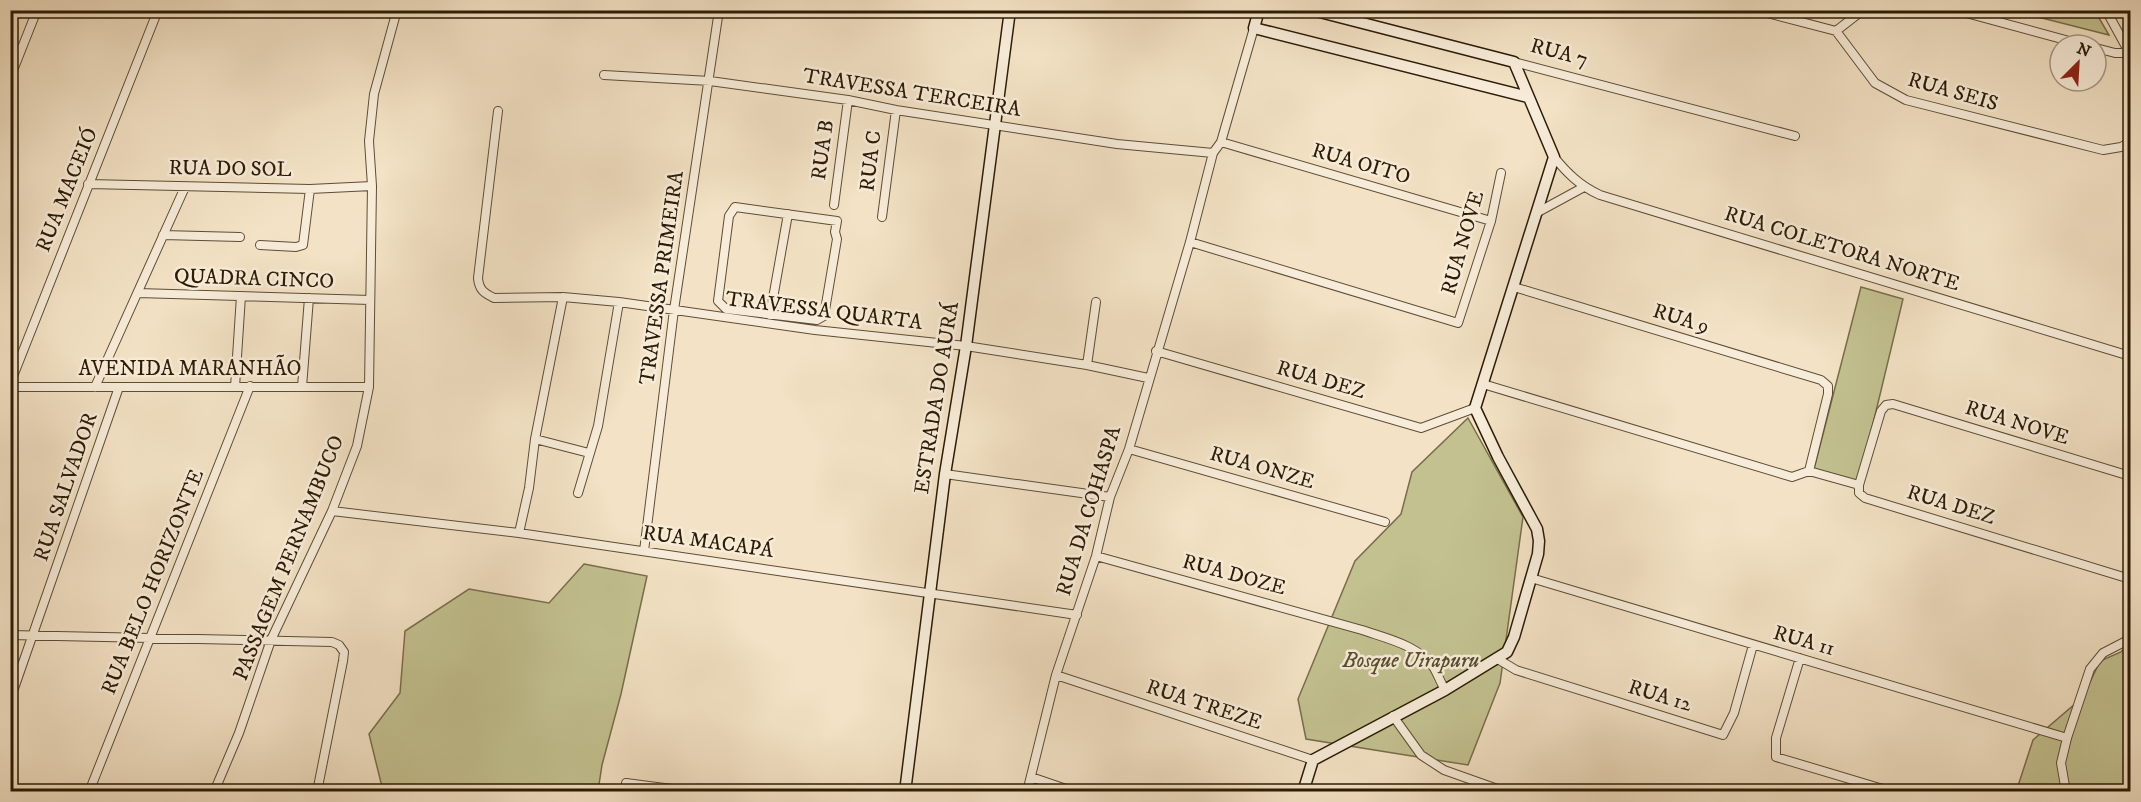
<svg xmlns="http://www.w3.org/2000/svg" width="2141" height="802" font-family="'IM FELL DW Pica',serif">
	<rect width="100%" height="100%" fill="#f3e2c5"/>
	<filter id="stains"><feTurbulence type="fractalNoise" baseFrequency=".00333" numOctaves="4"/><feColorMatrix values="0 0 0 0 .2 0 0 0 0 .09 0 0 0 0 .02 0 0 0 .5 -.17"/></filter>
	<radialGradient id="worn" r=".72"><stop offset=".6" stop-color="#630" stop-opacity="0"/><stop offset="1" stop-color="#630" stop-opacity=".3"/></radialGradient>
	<path fill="#c3c190" stroke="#786e4a" stroke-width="1.5" d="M2014,11H2095L2109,35Z
		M1861,287L1903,299L1859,482L1814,469Z
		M1468,418L1523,517L1500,683L1468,765L1306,739L1298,699L1355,561L1401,514L1412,472Z
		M584,564L647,576L621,694L602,765L598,791H383L369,734L400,693L405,631L469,589L549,603Z
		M2130,642V791L2016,792L2033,740L2083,697L2100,661L2121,652Z"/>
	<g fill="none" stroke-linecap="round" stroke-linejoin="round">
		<g stroke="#5e4d35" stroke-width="10">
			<path id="street" d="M1756,10L1836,31L1875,83L1906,100L2103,150L2121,147L2130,142
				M1955,10L2084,45
				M2106,10L2130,54
				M1836,31L1863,10
				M2096,48L2115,53H2130
				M1514,62L1795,136
				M604,75L710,81L848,100L896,110L1117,144L1213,153
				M10,78L37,10
				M498,111L478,278C479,290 484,293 494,298L563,297L619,302L815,330L966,346L1087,365L1148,378
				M1221,142L1491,221
				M1554,157C1567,173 1580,186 1600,195L2130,356
				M88,184L310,189L372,186
				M834,205L848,100
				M735,207L837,221L835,232L837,239L824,316L817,320L726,309L718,301L729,216Z
				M1538,212L1584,187
				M882,217L896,110
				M163,235L240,237
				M1190,242L1458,323L1491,221L1501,173
				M260,245L296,247L303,245L310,189
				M1514,287L1821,380L1828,386V394L1809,471
				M138,293L370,300
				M770,315L788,214
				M1156,351L1421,428L1475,408
				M1087,365L1096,302
				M10,384L158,10
				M1483,384L1792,477L1809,471
				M10,387H369
				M95,387L185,187
				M235,387L241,296
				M302,387L309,298
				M535,439L589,453
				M1129,449L1385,522
				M1809,471L1859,485
				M945,474L1110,497
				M2130,476L1893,404L1886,405L1881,411L1859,485V493L1865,498L2130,579
				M578,493L598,426L619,302
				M332,511L519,533L1077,615
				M519,533L529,488L535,439L563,297
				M644,551L674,310L719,10
				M1096,556L1362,630C1388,639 1418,645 1434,668C1438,675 1441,683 1445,690
				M1531,578L2067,738
				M10,635L332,642L339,645L344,652L343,661L317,792
				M1496,658L1516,670L1723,735L1734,713L1753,645
				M1800,658L1776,738V757L1893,792
				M1056,675L1313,760
				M10,700L119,387
				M1393,716L1421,755L1444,770L1506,792
				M1031,777L1075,792
				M626,783L695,792
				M89,792L250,386
				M214,792L239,733L271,640L332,511L357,446L369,387L372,186L369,141L374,94L397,10
				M1027,792L1056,675L1096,556L1110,497L1129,449L1190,242L1213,153L1221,142L1254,28
				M2066,792L2061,763L2067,738L2090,669L2103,653L2130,639"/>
		</g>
		<g stroke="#2c1b05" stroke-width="13">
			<path id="secondary" d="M1259,10L1254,28L1528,97
				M905,792L945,474L966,346L1010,10
				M1303,792L1313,760L1445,690L1507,652L1514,637L1538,554L1539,541L1537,529L1498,457L1475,408L1554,157L1514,62L1312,10"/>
		</g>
		<use href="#street" stroke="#f7ecd9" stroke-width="8"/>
		<use href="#secondary" stroke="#f7ecd9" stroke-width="10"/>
	</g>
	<g text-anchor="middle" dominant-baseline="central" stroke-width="5" stroke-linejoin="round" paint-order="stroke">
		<g font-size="21" fill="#2c1b05" stroke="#f7ecd9">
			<text transform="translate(1559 53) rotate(15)">RUA 7</text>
			<text transform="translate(1953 92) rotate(16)">RUA SEIS</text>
			<text transform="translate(912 93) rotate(9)">TRAVESSA TERCEIRA</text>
			<text transform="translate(823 150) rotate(-82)">RUA B</text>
			<text transform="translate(871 161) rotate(-83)">RUA C</text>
			<text transform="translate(1361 164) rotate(16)">RUA OITO</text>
			<text transform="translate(230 169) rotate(1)">RUA DO SOL</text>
			<text transform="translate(67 190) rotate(-68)">RUA MACEIÓ</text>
			<text transform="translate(1463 243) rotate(-74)">RUA NOVE</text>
			<text transform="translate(1842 249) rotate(17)">RUA COLETORA NORTE</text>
			<text transform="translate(662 278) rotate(-82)">TRAVESSA PRIMEIRA</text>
			<text transform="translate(254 279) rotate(2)">QUADRA CINCO</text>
			<text transform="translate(824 311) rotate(7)">TRAVESSA QUARTA</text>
			<text transform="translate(1681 319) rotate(17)">RUA 9</text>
			<text x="190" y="369">AVENIDA MARANHÃO</text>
			<text transform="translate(1321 380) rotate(16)">RUA DEZ</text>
			<text transform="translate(937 398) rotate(-81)">ESTRADA DO AURÁ</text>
			<text transform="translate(2017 423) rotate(17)">RUA NOVE</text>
			<text transform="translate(1262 468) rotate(16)">RUA ONZE</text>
			<text transform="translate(66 487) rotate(-71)">RUA SALVADOR</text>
			<text transform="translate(1951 505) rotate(17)">RUA DEZ</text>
			<text transform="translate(1089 511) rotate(-73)">RUA DA COHASPA</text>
			<text transform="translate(708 542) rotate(8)">RUA MACAPÁ</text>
			<text transform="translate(289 558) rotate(-68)">PASSAGEM PERNAMBUCO</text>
			<text transform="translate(1234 575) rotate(15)">RUA DOZE</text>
			<text transform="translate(153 582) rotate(-68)">RUA BELO HORIZONTE</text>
			<text transform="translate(1804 641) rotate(16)">RUA 11</text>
			<text transform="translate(1660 696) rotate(17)">RUA 12</text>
			<text transform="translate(1204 705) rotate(18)">RUA TREZE</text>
		</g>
		<g font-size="21" font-style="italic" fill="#594d2f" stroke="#f7ecd9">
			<text x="1411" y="661">Bosque Uirapuru</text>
		</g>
	</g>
	<rect width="2141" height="802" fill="none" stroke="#f3e2c5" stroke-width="36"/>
	<rect x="12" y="12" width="2117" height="778" fill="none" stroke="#2c1b05" stroke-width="3"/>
	<rect x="18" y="18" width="2105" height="766" fill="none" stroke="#2c1b05" stroke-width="1.5"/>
	<g transform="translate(2078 63) rotate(24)"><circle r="28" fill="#f7ecd9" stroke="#a69884" stroke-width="1.5"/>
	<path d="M0-4.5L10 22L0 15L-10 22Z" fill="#8f2418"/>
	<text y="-9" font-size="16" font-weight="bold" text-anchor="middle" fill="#2c1b05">N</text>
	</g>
	<rect width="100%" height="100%" filter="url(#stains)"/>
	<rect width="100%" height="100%" fill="url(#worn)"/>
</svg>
